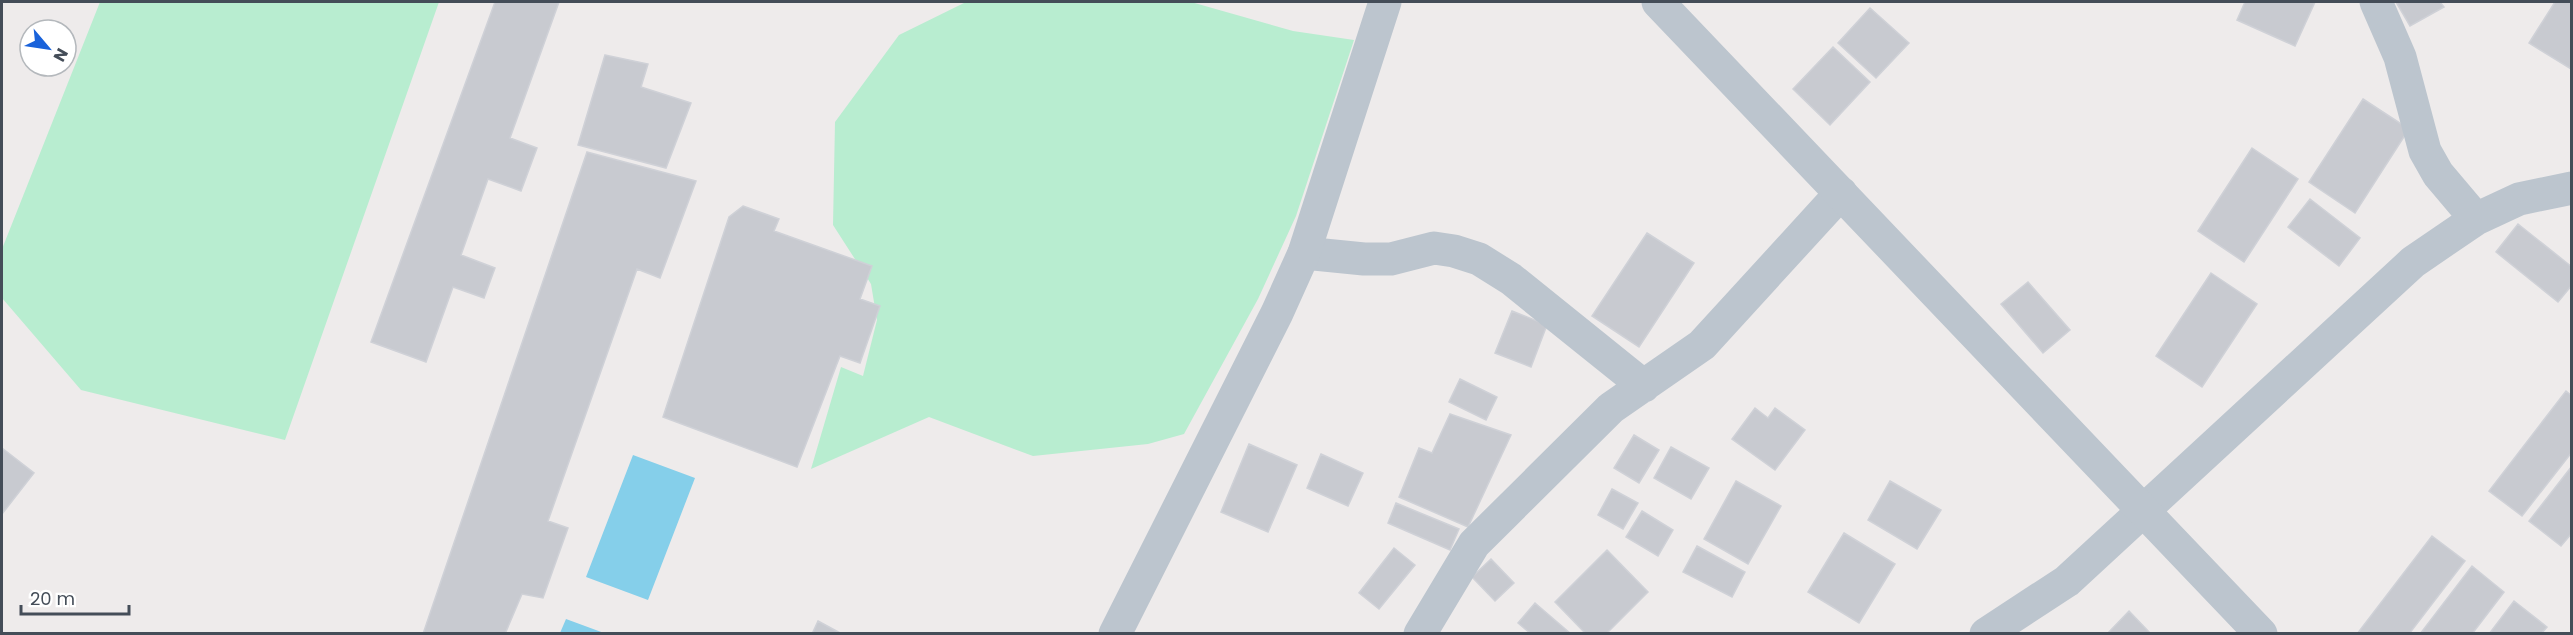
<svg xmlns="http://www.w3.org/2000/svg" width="2573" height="635" font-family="Poppins,sans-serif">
	<rect width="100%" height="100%" fill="#eeebeb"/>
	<path fill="#b8edd0" d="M100,2H439L285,440L81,390L2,298V249Z
		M966,2H1191L1293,31L1354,40L1296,216L1258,299L1184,434L1148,444L1033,456L929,417L811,469L841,367L863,376L877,320L871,284L833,225L835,122L899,35Z"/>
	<path fill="#85cfea" d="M633,455L695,478L648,600L586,577Z
		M566,619L604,633H560Z"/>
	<path fill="#c8cad0" stroke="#cfd1d7" stroke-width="1.5" d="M495,2H559L510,138L537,148L521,191L488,179L461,255L495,268L484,298L453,287L426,362L371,342Z
		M2245,2H2315L2295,46L2237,20Z
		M2396,2H2440L2444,7L2410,26Z
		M2555,2H2572L2571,69L2529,43Z
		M1870,8L1909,43L1876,78L1838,43Z
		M1833,47L1870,82L1830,125L1793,89Z
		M605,55L648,64L641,87L691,103L666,168L578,145Z
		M2363,99L2409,129L2355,213L2309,182Z
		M2252,148L2298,179L2244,262L2198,231Z
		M587,152L696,181L660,278L637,269L548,521L568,528L543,598L522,594L505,634H423Z
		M2310,199L2360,238L2339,266L2288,227Z
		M743,206L779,219L774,231L872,266L860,299L880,306L860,363L840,356L797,467L663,417L729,217Z
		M2518,224L2572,267V285L2558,302L2496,252Z
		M1647,233L1694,263L1639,347L1592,316Z
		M2211,273L2257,304L2202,387L2156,356Z
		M2028,282L2070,330L2043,353L2001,304Z
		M1512,311L1547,325L1531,367L1495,353Z
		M1460,379L1497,397L1486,420L1449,402Z
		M2566,391L2572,396V452L2522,516L2489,491Z
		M1755,408L1768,418L1775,408L1805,430L1775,470L1732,439Z
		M1450,414L1511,435L1468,527L1399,497L1419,448L1432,453Z
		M1634,435L1659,450L1639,483L1614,468Z
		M1249,444L1297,465L1268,532L1221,512Z
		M1671,447L1709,468L1691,499L1654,478Z
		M2,448L34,473L2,514Z
		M1321,454L1363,473L1348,506L1307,488Z
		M2572,466V533L2561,546L2529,521Z
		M1736,481L1781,506L1748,564L1704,539Z
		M1890,481L1941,510L1917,549L1868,520Z
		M1612,489L1638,503L1623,529L1598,515Z
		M1396,503L1459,529L1450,550L1388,523Z
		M1642,511L1673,530L1658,556L1626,537Z
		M1844,533L1895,564L1859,623L1808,592Z
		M2432,536L2465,561L2409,634H2357Z
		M1697,546L1745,572L1732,597L1683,572Z
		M1394,548L1415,565L1379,609L1359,593Z
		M1607,550L1648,592L1606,634H1586L1555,602Z
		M1491,559L1514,583L1495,601L1472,577Z
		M2472,566L2504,592L2472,634H2420Z
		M2514,601L2547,627L2541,634H2489Z
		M1535,603L1571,634H1531L1518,623Z
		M2129,611L2151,634H2107Z
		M818,621L842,634H812Z"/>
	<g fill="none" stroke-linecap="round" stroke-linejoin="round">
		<path stroke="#bcc5ce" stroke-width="33" d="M2376,2L2400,57L2425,151L2438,174L2476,219
			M1304,253L1364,259H1391L1434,248L1454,251L1479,259L1511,279L1644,386
			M1420,634L1474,544L1611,408L1702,345L1841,193
			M1986,634L2067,581L2413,262L2476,219L2519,199L2572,188"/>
		<path stroke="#bcc5ce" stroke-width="33" d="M1658,2L2261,634
			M1115,634L1277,313L1304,253L1385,2"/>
	</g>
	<rect width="2573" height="635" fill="none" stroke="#444d58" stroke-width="6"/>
	<g transform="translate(48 48) rotate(119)"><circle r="28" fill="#ffffff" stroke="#b4b8bc" stroke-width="1.5"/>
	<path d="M0-4.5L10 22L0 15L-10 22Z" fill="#1962da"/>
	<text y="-9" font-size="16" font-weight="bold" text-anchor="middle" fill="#444d58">N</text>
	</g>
	<path d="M21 605v9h108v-9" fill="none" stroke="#444d58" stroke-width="3"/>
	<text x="30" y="605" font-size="18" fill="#444d58" stroke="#ffffff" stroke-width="4.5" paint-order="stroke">20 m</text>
</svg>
